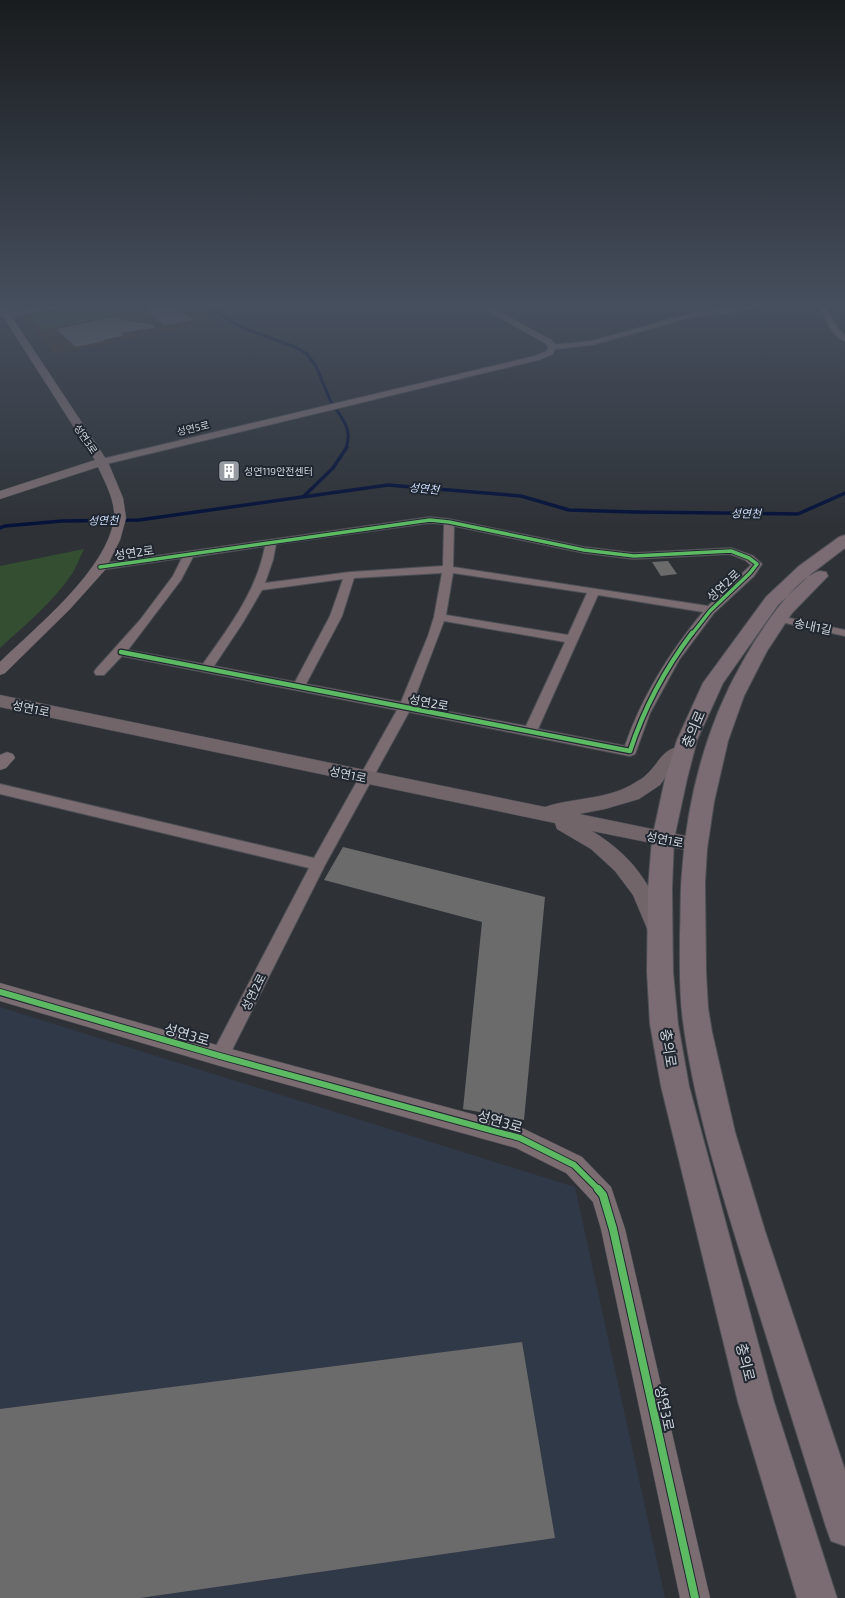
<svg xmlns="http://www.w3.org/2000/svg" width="845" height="1598" font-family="'Exo 2','Noto Sans KR',sans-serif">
	<rect width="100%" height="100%" fill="#2e3237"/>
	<path fill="#303947" d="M0,1007L575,1187L665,1598H0Z"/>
	<path fill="#3f3528" d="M82,304H190L214,323L55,354L23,319L28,314Z"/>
	<path fill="#334e30" d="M97,304H106L118,314L42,330L29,317Z
		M84,549C80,557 77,566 72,574C54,601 24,626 0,648V566Z"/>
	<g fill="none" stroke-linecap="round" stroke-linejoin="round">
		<path stroke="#051239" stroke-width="3" d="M203,304L241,327L295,347L307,354L316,366L331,402
			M336,409C345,422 352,432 346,448"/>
		<path stroke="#051239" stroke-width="3.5" d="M304,496L333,468L347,447
			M0,528L5,526L62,521L139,520L388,485L521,496L569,510L635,512L798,514L845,493"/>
	</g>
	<path fill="#6c6b6c" d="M140,304H173L192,320L164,325Z
		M114,317L124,320L154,325V328L121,333L123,336L102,340L105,341L76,347L56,329Z
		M668,561L677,574L661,576L652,562Z
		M343,847L545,897L524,1120L463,1109L482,922L324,880Z
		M522,1342L555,1538L140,1598H0V1409Z"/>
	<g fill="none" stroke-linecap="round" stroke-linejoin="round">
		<g stroke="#4c4f54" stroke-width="2">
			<path id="minor" d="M749,304H776L773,306L753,307L739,311L693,317L592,345L555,349L553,354L538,360L102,465L97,462L102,459L535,356L547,351L549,345H552L592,341L692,313L738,307Z
				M815,304H822L825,306L838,329L845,336V341C832,337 829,324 823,313C821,309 817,307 815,304Z
				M430,517L449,519L584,547L634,553L731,548L753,556L762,564L754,576L714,613L679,660L650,713L635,754L630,756L409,712L325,865L226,1062L220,1064L214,1062L211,1056L214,1050L309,868L0,794V784L314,858L397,710L122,656L104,675H96L94,672L96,669L140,620L173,576L182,558L100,570L95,567L100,564ZM430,523L444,524L443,566L350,572L265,583L273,560L276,544ZM454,526L584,553L634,559L730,554L745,560L751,565L708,606L453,567ZM265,546C257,591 229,627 203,664L128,650L181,580L193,557ZM442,573L434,617L428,636L401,702L306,684L342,616L354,578ZM453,573L587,593L568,635L446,615ZM343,579L330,616L295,682L214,666L242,624L262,590ZM598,595L703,612C670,652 642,696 625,746L538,729ZM444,621L565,642L526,726L412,705Z
				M780,616L845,630V636L776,621L774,619L776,617Z"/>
		</g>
		<g stroke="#4c4f54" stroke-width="1">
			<path id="tertiary" d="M0,304H3L9,313L52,304H66L62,307L12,317L108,462L123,498L126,518L120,540L105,570L70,609L5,673L0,675V662C36,627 107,570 114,519C116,502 105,482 98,467L0,499V491L95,460L4,318L1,316Z
				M475,304H485L552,340L557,347L555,349H549L546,344Z
				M7,752L13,754L15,758L6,768L0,770V755Z
				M0,983L220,1046L520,1127L582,1157L611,1187L625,1229L710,1598H680L601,1229L593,1202L566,1173L516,1148L220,1066L0,1001Z"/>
		</g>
		<g stroke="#4c4f54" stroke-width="1">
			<path id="secondary" d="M0,695L545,807C575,797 609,800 636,782C639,780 644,778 646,775C661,762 664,742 689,749L692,753L689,757L677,761L660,785L639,799L605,809L579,814L696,838L703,840L706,845L703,850L696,852L592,831C634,857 649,882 668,927L665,933L657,936L649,933L633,895L615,871L591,849L557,829L555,823L0,707Z"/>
		</g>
		<g stroke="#4c4f54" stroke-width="2">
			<path id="primary" d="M845,535V548L811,574L778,605L723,683L697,740L687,779L674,839L672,889L673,972L678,1024L689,1086L774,1402L837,1598H797L738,1402L661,1086L650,1024L647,972L648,889L652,839L665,779L677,740L703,683L766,597L799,566L839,537Z
				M820,571L826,572L828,576L792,613L767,651L744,696L728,741L714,802L707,849L705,883L706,972L708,1008L712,1032L735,1132L765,1231L845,1470V1546L831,1541L826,1527C799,1441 772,1355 745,1268C720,1187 694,1105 683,1021C679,992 680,963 680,934C681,913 680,893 682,873C687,800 706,726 742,663C755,639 794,577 820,571Z"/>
		</g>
		<use href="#minor" fill="#7a6c70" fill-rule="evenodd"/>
		<use href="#tertiary" fill="#7a6c70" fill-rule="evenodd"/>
		<use href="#secondary" fill="#71656a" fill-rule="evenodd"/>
		<use href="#primary" fill="#7a6c72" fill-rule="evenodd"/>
		<g stroke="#202730" stroke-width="5.5">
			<path id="cycleway-far3" d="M100,567L430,520L449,522L584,550L634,556L731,551L749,558L757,564L750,573L710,611L692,634"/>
		</g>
		<g stroke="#202730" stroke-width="7">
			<path id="cycleway-far2" d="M121,652L630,751C644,708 665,669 692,633"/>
		</g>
		<g stroke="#202730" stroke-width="8">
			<path id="cycleway-far1" d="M0,992L220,1056L520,1138L574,1165L599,1190"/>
		</g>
		<g stroke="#202730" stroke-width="10">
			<path id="cycleway" d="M598,1189L603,1195L613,1229L695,1598"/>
		</g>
		<use href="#cycleway-far3" stroke="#5cba63" stroke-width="3.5"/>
		<use href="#cycleway-far2" stroke="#5cba63" stroke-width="4.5"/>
		<use href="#cycleway-far1" stroke="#5cba63" stroke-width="6"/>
		<use href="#cycleway" stroke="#5cba63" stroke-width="8"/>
	</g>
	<linearGradient id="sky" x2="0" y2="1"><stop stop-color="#191c1e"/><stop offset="0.58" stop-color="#464f5e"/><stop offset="1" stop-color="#464f5e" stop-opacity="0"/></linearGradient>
	<rect width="845" height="527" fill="url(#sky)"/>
	<defs>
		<g id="building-square" transform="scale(1.15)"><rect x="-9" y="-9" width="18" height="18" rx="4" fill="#979ba2" stroke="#202730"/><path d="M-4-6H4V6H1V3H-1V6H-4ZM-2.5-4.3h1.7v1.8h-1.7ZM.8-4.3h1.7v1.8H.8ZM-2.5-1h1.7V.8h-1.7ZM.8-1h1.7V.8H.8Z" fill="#fff"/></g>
	</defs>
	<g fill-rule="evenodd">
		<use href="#building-square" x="229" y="471"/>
	</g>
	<g text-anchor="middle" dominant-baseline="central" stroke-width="4" stroke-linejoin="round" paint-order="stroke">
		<g font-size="10" fill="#d0d4db" stroke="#202730">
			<text transform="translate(193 428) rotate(-13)">성연5로</text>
			<text transform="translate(86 439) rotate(56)">성연3로</text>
		</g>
		<g font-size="10" fill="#d0d4db" stroke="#202730" text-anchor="start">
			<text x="244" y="471">성연119안전센터</text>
		</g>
		<g font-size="11" font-style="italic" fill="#ccddfb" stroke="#202730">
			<text transform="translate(424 488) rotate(5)">성연천</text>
			<text transform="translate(746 513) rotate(1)">성연천</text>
			<text transform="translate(103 520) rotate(-1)">성연천</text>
		</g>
		<g font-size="12" fill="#d0d4db" stroke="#202730">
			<text transform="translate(134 552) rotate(-8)">성연2로</text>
			<text transform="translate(723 585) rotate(-43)">성연2로</text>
			<text transform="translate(813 626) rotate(12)">송내1길</text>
			<text transform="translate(429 702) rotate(11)">성연2로</text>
			<text transform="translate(31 708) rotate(12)">성연1로</text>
			<text transform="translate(348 774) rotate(12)">성연1로</text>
			<text transform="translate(665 839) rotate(11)">성연1로</text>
			<text transform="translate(253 992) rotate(-63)">성연2로</text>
		</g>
		<g font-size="14" fill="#d0d4db" stroke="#202730">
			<text transform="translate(693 729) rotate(-67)">충의로</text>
			<text transform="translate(187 1034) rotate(16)">성연3로</text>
			<text transform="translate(669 1048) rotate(81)">충의로</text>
			<text transform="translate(500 1121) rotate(16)">성연3로</text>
			<text transform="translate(746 1362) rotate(76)">충의로</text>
			<text transform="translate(665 1408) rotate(78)">성연3로</text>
		</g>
	</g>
</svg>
